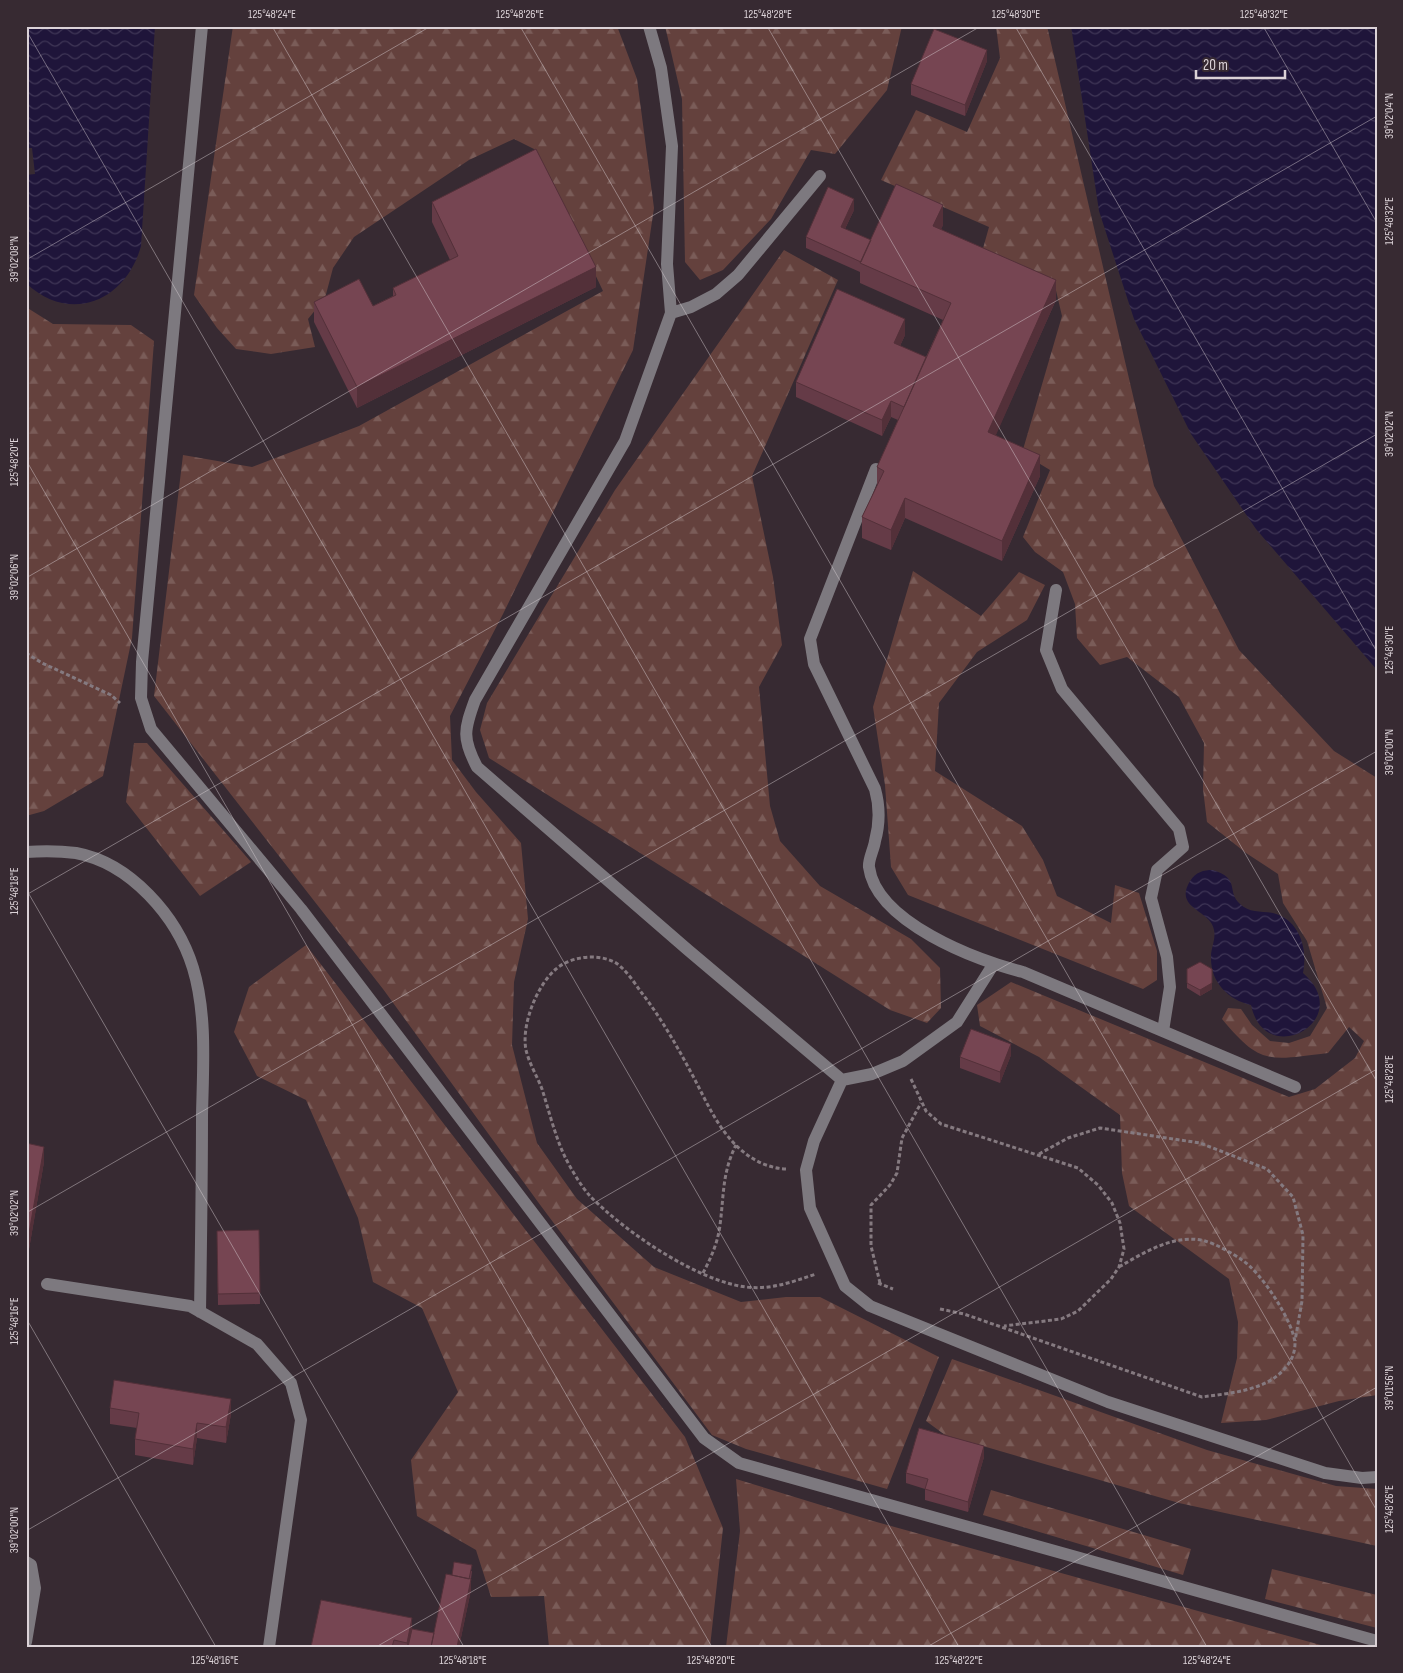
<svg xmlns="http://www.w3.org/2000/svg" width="1403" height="1673" font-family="'Sofia Sans Condensed',sans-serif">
	<defs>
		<pattern id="forest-firs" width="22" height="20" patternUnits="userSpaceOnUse" patternTransform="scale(1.25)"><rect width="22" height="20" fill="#64413d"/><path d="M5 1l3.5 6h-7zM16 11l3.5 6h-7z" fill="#7a5c58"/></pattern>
		<pattern id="water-waves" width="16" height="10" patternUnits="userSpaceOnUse" patternTransform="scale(1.25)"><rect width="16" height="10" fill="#1f153a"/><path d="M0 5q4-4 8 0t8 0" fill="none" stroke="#3f3656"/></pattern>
	</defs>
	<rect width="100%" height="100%" fill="#372a32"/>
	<path fill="url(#forest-firs)" d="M233,26H617L637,79L654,208L633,350L503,614L450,716L452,760L476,792L521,843L528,919L514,982L512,1045L537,1143L577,1199L654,1267L741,1302L786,1297H820L939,1357L887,1489L746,1449L712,1435L538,1202L383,989L154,696L183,455L252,467L359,426L603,291L536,150L514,139L469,160L354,237L333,268L325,298L308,319L315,347L271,354L236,349L217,328L194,295Z
		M665,26H902L887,90L835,154L811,150L771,219L723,270L700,280L685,262L682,99Z
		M996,26H1047L1154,486L1239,650L1334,751L1377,778V1395L1339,1401L1266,1420L1221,1423L1237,1358L1238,1322L1229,1279L1129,1206L1122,1173L1120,1115L1039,1057L980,1026L977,1005L1011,982L1289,1097L1315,1089L1355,1058L1364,1041L1349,1027L1328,1053C1269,1060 1261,1066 1222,1019L1228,1008L1241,1009L1252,1025L1270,1041L1289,1043L1310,1036L1327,1008L1307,941L1283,903L1278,874L1246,853L1207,822L1203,789L1204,743L1179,697L1127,657L1100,665L1077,638L1075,604L1063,572L1035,552L1023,537L1050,470L1022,453L1062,316L1054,282L982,252L989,227L881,180L916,110L967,132L1000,58Z
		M784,250L838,280L752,476L773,577L782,645L759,687L770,806L780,841L820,886L911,939L940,968L941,1008L927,1023L890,1010L489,758L480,730L487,703L615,490Z
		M26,307L53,324L131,325L154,341L132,638L103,776L44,811L26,816Z
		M913,571L981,616L1019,572L1045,585L1027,620L977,652L939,703L935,771L1022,826L1043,860L1057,896L1111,923L1115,885L1139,893L1157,951V980L1143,989L908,895L891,867L885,785L873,707Z
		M134,743H147L251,862L200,896L126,802Z
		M306,945L685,1437L723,1528L710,1647H549L544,1596L491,1597L476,1550L417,1516L411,1460L458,1392L422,1308L373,1282L358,1218L306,1100L257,1076L234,1032L249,987Z
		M952,1359L1207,1450L1336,1486L1377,1489V1546L1179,1503L945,1435L926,1421Z
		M736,1479L873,1521L1328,1647H726L740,1531Z
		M991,1490L1191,1549L1183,1575L983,1515Z
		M1272,1569L1377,1595V1628L1265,1599Z"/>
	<path fill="url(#water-waves)" d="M26,26H155L141,246C126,301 70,325 26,283V175L35,174L32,148H26Z
		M1071,26H1377V670L1256,529L1191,434L1134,319L1099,211Z
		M1213,870C1241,879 1226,891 1240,904C1249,913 1261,911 1273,913C1300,920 1308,949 1303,973C1357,1020 1265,1071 1251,1005C1228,1000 1210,982 1211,956C1211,948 1216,939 1214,930C1211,910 1173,909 1190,881C1196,872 1203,870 1213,870Z"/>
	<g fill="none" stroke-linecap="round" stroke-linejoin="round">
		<path stroke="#857a80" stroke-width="3" stroke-dasharray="4 2.5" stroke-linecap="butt" d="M26,653L42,663L111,695L120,703
			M911,1079L926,1111L941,1124L1078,1168L1098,1185L1112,1203L1120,1223L1124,1249L1119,1267L1111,1279L1078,1311L1061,1319L1004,1326
			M1039,1154L1068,1138L1100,1128L1200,1143L1267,1169L1293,1197L1303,1235L1302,1301L1295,1341
			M786,1169C764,1168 745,1156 731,1140C715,1122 705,1099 694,1078C678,1048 662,1019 641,992C634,982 626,970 616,963C599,953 571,956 556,969C537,985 521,1025 526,1050C529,1063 537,1076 542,1089C549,1111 555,1136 565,1157C571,1169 581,1186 590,1196C624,1231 697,1281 746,1287C771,1290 792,1282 816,1274
			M703,1273C711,1258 718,1242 720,1225C724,1195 722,1173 736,1145
			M878,1283L893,1289
			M880,1283L871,1246V1205L890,1185L897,1173L902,1138L921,1103
			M940,1309L964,1314L1202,1397C1230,1393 1267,1391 1286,1367C1292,1360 1295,1352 1295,1343C1293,1321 1261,1272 1242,1260C1232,1253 1216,1244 1205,1241C1175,1233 1143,1253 1119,1267"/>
		<path stroke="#7d797f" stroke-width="12" d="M202,26L142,662L141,698L151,729L301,909L704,1438L739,1463L1377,1641
			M649,26L661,68L672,146L667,264L671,313L625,441L475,700C464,730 462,738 477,767L688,950L842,1080L814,1141L806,1170L810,1208L845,1286L870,1306L1108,1402L1325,1473L1362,1478L1377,1477
			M671,313L691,307L716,294L738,275L820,176
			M876,469L810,639L814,664L875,789C880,807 880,823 875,841C874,849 868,860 869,867C876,922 977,961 1023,972L1295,1087
			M1056,590L1046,650L1062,689L1179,829L1183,847L1157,870L1151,898L1167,957L1170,987L1163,1031
			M26,852C42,851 60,851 76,853C130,863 177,916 193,968C207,1014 203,1067 202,1115C202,1181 201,1247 200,1312
			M842,1080L872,1074L903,1061L957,1022L993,965
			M47,1284L190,1306L257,1344L291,1383L301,1420L269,1647
			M26,1562L31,1565L35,1588L26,1642"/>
	</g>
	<path fill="#653b47" d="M987,61L965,116L911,95V84Z
		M432,202L596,287L357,408L314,322V302L373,306L393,296V288L450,260L432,222Z
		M854,210L845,229L871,240L943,225L941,229L1056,300L995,436L1040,476L1002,561L905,518L891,550L862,538V517L877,486V467L898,420L891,417L882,436L796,397V382L905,335L900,346L926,357L943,320L860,283V272L806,248V237Z
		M1187,969H1212V989L1200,996L1187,988Z
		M1011,1055L1000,1083L960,1068V1057Z
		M26,1143L44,1162L28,1255L26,1254Z
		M259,1230L260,1304L218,1305L217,1231Z
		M110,1408L231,1414L226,1443L197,1438L193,1465L135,1455V1439L137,1428L110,1424Z
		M984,1457L968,1512L925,1500V1489L906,1483V1473Z
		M472,1571L471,1579V1590L459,1647H311L412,1629L434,1633L452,1575Z"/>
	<path fill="#533039" d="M987,50V61L965,116V105Z
		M854,199V210L841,237V227Z
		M943,205V225L933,246V226Z
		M596,267V287L357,408V387Z
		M1056,280V300L988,453V432Z
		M905,319V335L894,359V343Z
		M891,401V417L882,436V420Z
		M1040,455V476L1002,561V541Z
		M905,498V518L891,550V530Z
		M1212,983V989L1200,996V990Z
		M1011,1044V1055L1000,1083V1072Z
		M44,1147V1162L28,1255V1239Z
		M231,1399V1414L226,1443V1427Z
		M197,1423V1438L193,1465V1449Z
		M984,1446V1457L968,1512V1502Z
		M471,1579V1590L459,1647H457Z
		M412,1618V1634L410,1647H407V1643Z"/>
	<path fill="#764552" stroke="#533039" d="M934,29L987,50L965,105L911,84Z
		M536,149L596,267L357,387L314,302L359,279L373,306L396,295L393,288L458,256L432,202Z
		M896,184L943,205L933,226L1056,280L988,432L1040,455L1002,541L905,498L891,530L862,517L884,471L877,467L951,303L860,263Z
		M828,187L854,199L841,227L871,240L861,262L806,237Z
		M837,289L905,319L894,343L926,357L904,407L891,401L882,420L796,382Z
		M1200,962L1212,969V983L1200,990L1187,983V969Z
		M971,1029L1011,1044L1000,1072L960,1057Z
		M26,1143L44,1147L28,1239H26Z
		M259,1230L260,1293L218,1294L217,1231Z
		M114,1380L231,1399L226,1427L197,1423L193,1449L135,1439L139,1413L110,1408Z
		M919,1428L984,1446L968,1502L925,1489L928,1479L906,1473Z
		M454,1562L472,1565L469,1579L452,1575Z
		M446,1574L471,1579L457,1647H431Z
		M321,1600L412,1618L407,1643L394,1640L392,1647H311Z
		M412,1629L434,1633L431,1647H408Z"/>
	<path fill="none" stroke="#dbd2d7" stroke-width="1" stroke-opacity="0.45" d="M272,26L1207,1647M520,26L1377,1511M767,26L1377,1082M1015,26L1377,652M1263,26L1377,223M26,30L959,1647M26,260L431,26M26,460L712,1647M26,578L981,26M26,889L464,1647M26,895L1377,116M26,1213L1377,434M26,1318L216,1647M26,1531L1377,751M376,1647L1377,1069M927,1647L1377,1387"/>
	<rect width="1403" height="1673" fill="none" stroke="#372a32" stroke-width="55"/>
	<path d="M1196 70v8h89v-8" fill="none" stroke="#dbd2d7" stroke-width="2.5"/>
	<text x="1203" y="70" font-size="15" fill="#dbd2d7" stroke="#372a32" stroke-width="4" paint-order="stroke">20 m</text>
	<rect x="28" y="28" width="1348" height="1618" fill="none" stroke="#dbd2d7" stroke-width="2"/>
	<g font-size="12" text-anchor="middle" fill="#dbd2d7">
		<text x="272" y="18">125°48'24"E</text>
		<text x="520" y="18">125°48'26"E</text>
		<text x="768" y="18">125°48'28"E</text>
		<text x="1016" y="18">125°48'30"E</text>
		<text x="1264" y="18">125°48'32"E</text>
		<text transform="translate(1389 116) rotate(-90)" y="4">39°02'04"N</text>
		<text transform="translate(1389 221) rotate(-90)" y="4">125°48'32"E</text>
		<text transform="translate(14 259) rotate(-90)" y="4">39°02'08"N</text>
		<text transform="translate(1389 434) rotate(-90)" y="4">39°02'02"N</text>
		<text transform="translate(14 462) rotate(-90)" y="4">125°48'20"E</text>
		<text transform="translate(14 577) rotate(-90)" y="4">39°02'06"N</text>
		<text transform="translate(1389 650) rotate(-90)" y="4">125°48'30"E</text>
		<text transform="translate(1389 752) rotate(-90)" y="4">39°02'00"N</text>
		<text transform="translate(14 891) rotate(-90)" y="4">125°48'18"E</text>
		<text transform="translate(1389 1079) rotate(-90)" y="4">125°48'28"E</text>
		<text transform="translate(14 1213) rotate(-90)" y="4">39°02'02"N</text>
		<text transform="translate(14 1321) rotate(-90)" y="4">125°48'16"E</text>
		<text transform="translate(1389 1388) rotate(-90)" y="4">39°01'56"N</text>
		<text transform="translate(1389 1509) rotate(-90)" y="4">125°48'26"E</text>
		<text transform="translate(14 1530) rotate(-90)" y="4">39°02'00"N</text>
		<text x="215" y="1664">125°48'16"E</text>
		<text x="463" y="1664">125°48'18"E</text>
		<text x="711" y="1664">125°48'20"E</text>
		<text x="959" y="1664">125°48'22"E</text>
		<text x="1207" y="1664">125°48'24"E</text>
	</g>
</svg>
